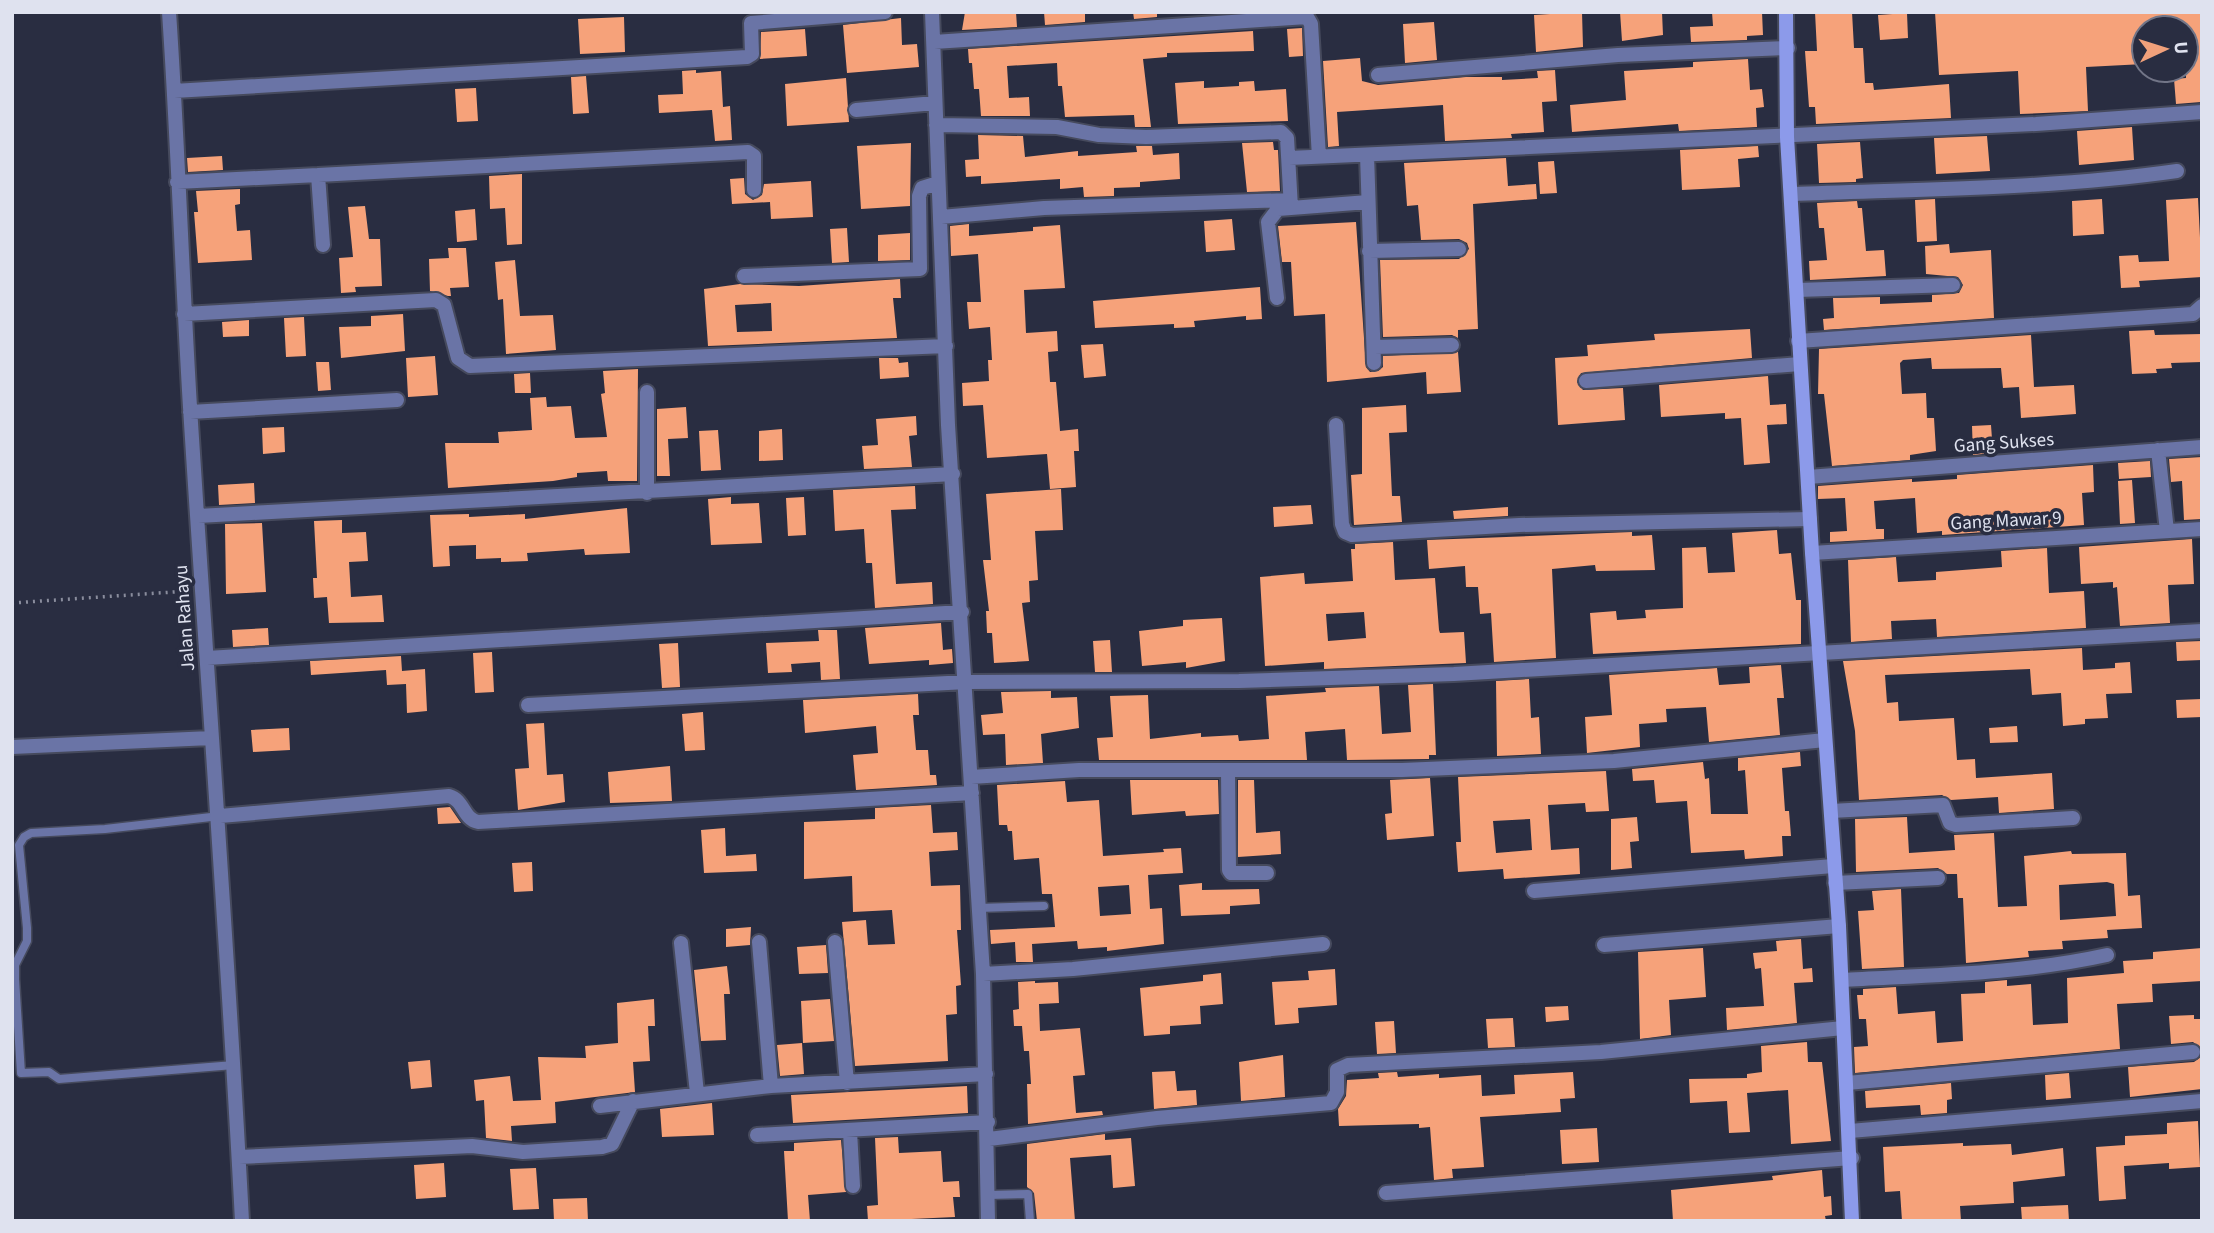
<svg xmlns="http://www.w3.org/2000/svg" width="2214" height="1233" font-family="'Source Sans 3',sans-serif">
	<rect width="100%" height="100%" fill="#292d41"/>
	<path fill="#f6a27a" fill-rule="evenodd" d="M965,12H1016L1017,27L962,30Z
		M1044,12H1085V22L1045,25Z
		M1133,12H1157V17L1134,19Z
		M1582,12L1583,47L1536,52L1534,15Z
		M1620,12H1662L1663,35L1622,41Z
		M1712,12H1762L1763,35L1747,36V40L1691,42L1690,27L1713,26Z
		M1815,12H1852L1854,48H1863L1865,83H1873L1874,90L1949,84L1951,118L1816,124L1815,107H1809L1805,51H1817Z
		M1935,12H2202L2201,102L2176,104L2174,79L2186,78V28H2144V64L2086,67L2088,111L2020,114L2018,71L1939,75Z
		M1907,13L1908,38L1880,40L1878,15Z
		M624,17L625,52L580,54L578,19Z
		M901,18L902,45L917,44L919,67L847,73L843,25Z
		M1434,22L1437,60L1405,63L1403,24Z
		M1302,28L1303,56L1289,57L1287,29Z
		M805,29L807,56L760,59L761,32Z
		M1253,31L1254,51L1167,53V57L1143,59L1151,127H1135L1134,115L1065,117L1062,86H1058L1057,63L1007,66L1009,98L1029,97L1030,116H981L979,89H974L972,63H969L968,49Z
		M1360,58L1362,81L1378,85L1466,77H1502V80L1538,78L1537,71L1555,70L1557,101L1542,102L1544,132L1511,134L1512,138L1445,141L1443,105L1337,112L1339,146L1328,147L1323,61Z
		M1748,59L1750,90L1762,89L1764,107L1756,108L1757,127L1679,131L1678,124L1572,132L1570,105L1626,100L1624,71L1693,67V62Z
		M696,70V73L721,71L723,107L730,106L732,140L715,141L712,110L659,113L658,95L683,94L682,71Z
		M586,76L589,113L573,114L571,77Z
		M846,78L849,122L787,126L785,84Z
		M1204,81V88L1239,86V82L1254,81L1255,91L1286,89L1288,121L1178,124L1175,83Z
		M476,88L478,121L457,122L455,89Z
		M2132,127L2134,160L2079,165L2077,131Z
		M978,135L1023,136L1025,157L1078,151V156L1137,152L1136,146H1152L1153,155L1179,153L1180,179L1140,182V187L1114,188V196L1084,197L1083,187L1060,189V179L981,184V176L966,177L965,160L979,159Z
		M1987,136L1990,171L1936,174L1934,138Z
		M1273,142L1274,150H1278L1280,191L1247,192L1242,143Z
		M1860,142L1863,178L1856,179V182L1819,183L1817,144Z
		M911,143L910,206L861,209L857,146Z
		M1758,146L1759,157L1738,159L1740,187L1682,190L1680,150Z
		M222,156L223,170L188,172L187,158Z
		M1506,158L1508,186L1536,184L1537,199L1473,204L1478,329L1458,330V338L1452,335L1383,337L1380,260L1459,259L1469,249L1467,243L1459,239L1421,240L1418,205L1407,206L1404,163Z
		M1554,161L1557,193L1540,194L1538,162Z
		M522,174V244L507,245L505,208L490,209L489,176Z
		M744,178L745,194L753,200L762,195L764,184L811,181L813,217L771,219L770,202L732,204L730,179Z
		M240,189V204L235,205L237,231L250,230L252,260L198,263L194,212H198L196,191Z
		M2198,198L2202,277L2139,281L2140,287L2121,288L2119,256L2138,255L2139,262L2169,261L2166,200Z
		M1935,199L1937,241L1917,242L1915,200Z
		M2102,199L2104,234L2073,236L2072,201Z
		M1857,201L1858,208H1862L1866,251L1884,250L1886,276L1810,280L1809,261L1827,260L1824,228H1819L1817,203Z
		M365,206L369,239H380L382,286L355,287L356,292L341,293L339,258L353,257L348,207Z
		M475,209L477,240L457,242L455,211Z
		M1232,219L1235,250L1206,252L1204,221Z
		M1356,222L1366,367L1370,372L1378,371L1383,367V356L1458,352L1461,392L1427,394L1426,372L1327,382L1325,314L1294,316L1291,262H1282L1278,226Z
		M969,224V236L1033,231V227L1060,225L1065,288L1024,290L1026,333L1057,331L1058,351L1048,352L1050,382H1056L1060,431L1078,429L1079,451H1074L1076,487L1050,489L1047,454L987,458L983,405L963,406L962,383L989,381L988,360H992L990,327L969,329L967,302H981L978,254L951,256L950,226Z
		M847,228L849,262L832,263L830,229Z
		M910,233V260L878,261V235Z
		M1949,244L1950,253L1991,250L1994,318L1824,330L1823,319L1834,318L1833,298L1880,297V304L1932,302V295L1959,293L1963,285L1958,277L1926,274L1925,246Z
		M448,248H466L469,287L450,288L451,296H448L430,291L429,259L449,258Z
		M515,260L520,316L553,315L556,350L506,354L503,299L498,300L495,262Z
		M900,279L901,298H893L897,338L708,346L704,289L740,284L799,286ZM771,303L772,331L737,332L735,305Z
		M1260,287L1262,319L1246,320V316L1194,321L1195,327L1174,328V324L1095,328L1093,301Z
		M403,314L405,351L341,358L339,327L371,326V316Z
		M304,317L306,356L286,357L284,318Z
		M249,320V336L223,337L222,322Z
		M1750,329L1752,358L1581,373L1577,382L1583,390L1623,388L1625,420L1558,425L1555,358L1588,356L1587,345L1655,340L1654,334Z
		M2154,330L2155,335L2202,334V362L2171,363L2172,368L2156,369L2157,373L2132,374L2129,331Z
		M2031,335L2034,387L2074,385L2076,414L2021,418L2019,387L2003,388L2001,368L1932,369L1931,358L1903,360L1900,363L1902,394L1926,393L1927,418H1934L1936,451L1910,455V460L1832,466L1824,394H1818L1819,349Z
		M1103,344L1106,376L1084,378L1081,345Z
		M435,356L438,395L408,397L406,358Z
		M879,358H898L899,363L908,362L909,377L880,379Z
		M316,362H329L331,390L318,391Z
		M638,369L637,481H608L607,471L577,473V477L553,481L448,488L445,443H499L498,432L532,430L530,398L546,397L547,407L571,406L575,438L607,437L601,394L605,393L603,371Z
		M530,373L531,393H515L514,374Z
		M1768,376L1770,405L1786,404L1787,424L1767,425L1770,463L1744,465L1741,418L1725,419V413L1661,417L1659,385Z
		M1406,405L1407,432L1389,433L1392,496H1400L1402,522L1354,525L1351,475L1362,474V408Z
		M686,407L688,438L668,439L670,476H657V409Z
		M916,416L917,435L909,436L912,467L864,469L862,446L878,445L876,419Z
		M1991,425L1993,453L1973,455L1972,426Z
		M284,427L285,452L263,454L262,428Z
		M782,429L783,460L759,461V431Z
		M718,430L721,470L701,471L699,431Z
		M2202,457V519L2184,520L2182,481L2171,482L2169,459Z
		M2150,461L2151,477L2119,479L2118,463Z
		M2093,465L2094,492L2082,493L2084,525L1942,535V531L1917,533L1915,498L1874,501L1876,529H1884V539L1830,542V532L1847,531L1845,498L1818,499V486L1912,479V482L1957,479V475Z
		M2132,480L2135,523L2120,524L2118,481Z
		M254,483L255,503L219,505L218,485Z
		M915,486L916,509L891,510L896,584L932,582L933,604L875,608L872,563H866L864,529L835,531L833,490Z
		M1061,489L1063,530L1035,531L1038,580L1029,581L1030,602L1022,603L1029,661L994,663L992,633H987L986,611H989L983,560H991L986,494Z
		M731,497V504L759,503L762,543L711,545L708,499Z
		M804,497L806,535L788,536L786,498Z
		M1311,505L1313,524L1274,527L1273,507Z
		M1508,507V516L1454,519L1453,511Z
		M627,508L630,553L585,555L584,549L527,553L528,561L501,562V558L476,559V545L449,546L450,566L433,567L430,515L469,514V517L525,514V519Z
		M342,520V533L366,532L368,561L349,562L351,597L382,595L384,622L329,623L327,597L314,598L313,578H317L314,521Z
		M262,523L266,592L226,594L225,524Z
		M1777,530L1779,554L1791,553L1796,600H1801V644L1593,654L1590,613L1616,611L1617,620L1646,618L1645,610L1683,608L1682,548L1706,547L1708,573L1735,572L1732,533Z
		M1632,532V536L1652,535L1655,570L1596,571L1595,565L1552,569L1556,658L1494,662L1491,613L1480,614L1478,587H1466L1465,566L1429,569L1427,540Z
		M2192,539L2194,584L2168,585L2170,623L2120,626L2117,587L2113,588V582L2081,584L2079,547Z
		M1393,542L1395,580L1435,578L1439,630L1440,633L1464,632L1466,663L1324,669V662L1265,666L1260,577L1304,573L1305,584L1353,581L1351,549H1355V544ZM1364,612L1366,638L1328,641L1326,614Z
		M2047,548L2049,593L2084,591L2086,628L1937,637L1936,619L1891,621L1892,639L1851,642L1848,560L1896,557L1898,582L1936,580V572L2002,567L2001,551Z
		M1222,618L1225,661L1186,668V662L1142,666L1139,631L1183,626V620Z
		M941,623L943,650L952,649L953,663L929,665V660L869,664L865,628Z
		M268,628L269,645L233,647L232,630Z
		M818,630H837L840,679L821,680L820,662L791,664L792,672L768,673L766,643L819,641Z
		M1110,640L1112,672H1095L1093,641Z
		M2202,641V660L2177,661L2176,642Z
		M678,643L680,687L662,688L659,644Z
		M2082,648L2083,670L2115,668V663L2130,662L2132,693L2106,694L2108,718L2085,719V724L2063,726L2061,693L2032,695L2030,669L1885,675L1887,703L1898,702L1899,721L1954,718L1957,760L1975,759L1976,778L2052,773L2054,809L1999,813L1998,797L1951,800L1942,795L1859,800L1855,731L1843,661Z
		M492,652L494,692L475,693L473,653Z
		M401,656L402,671L425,669L427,711L407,713L406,684L387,685L386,670L311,675L310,661Z
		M1781,665L1784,698H1777L1780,735L1709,742L1706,707L1666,709L1667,722L1639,724L1640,747L1587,753L1585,717L1612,715L1609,675L1717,668L1719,685L1750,683L1749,667Z
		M1529,679L1531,718L1539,717L1541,754L1497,756L1496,681Z
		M1433,684L1436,755H1429V759L1347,760L1345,729L1305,732L1307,760H1099L1097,738L1113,737L1110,696L1148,695L1150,739L1201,733V737L1238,735L1239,741L1269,739L1266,696L1326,692L1325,688L1379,686L1382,734L1411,732L1408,685Z
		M1051,691V698L1077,697L1079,728L1041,734L1043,763L1006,765L1005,734L983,735L981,715L1003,713L1001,692Z
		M918,694L919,715H913L916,750H928L930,775H936L937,785L856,790L853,755L878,753L876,726L805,733L803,700Z
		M2202,699V717L2177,718L2176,700Z
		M703,712L705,750L685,751L682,714Z
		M544,723L547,775L563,774L565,802L518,810L515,769L529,768L526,724Z
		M2017,726L2018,742L1990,743L1989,728Z
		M289,728L290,750L253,752L251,730Z
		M1800,752L1801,766L1782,768L1785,811H1789L1791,836H1782L1783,856L1745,859L1744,850L1691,853L1687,801L1656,803L1654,780L1633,781L1632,769L1703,762L1705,779L1709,778L1711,814H1748L1745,770L1738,771V758Z
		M670,766L672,801L610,803L608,772Z
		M1606,771L1609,811L1586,812L1585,803L1548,805L1551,850L1579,848L1580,874L1504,879L1503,869L1458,872L1456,842H1461L1458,777ZM1530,819L1532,850L1496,853L1493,821Z
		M1430,778L1434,836L1387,840L1385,814L1392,813L1390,780Z
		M1130,780H1218L1219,814L1186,816L1185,811L1132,815Z
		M1238,780H1254L1256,833L1280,831L1281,854L1238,857Z
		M1065,781L1067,802L1099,800L1103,856L1164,852L1163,849L1181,848L1183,873L1148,875L1150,909L1162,908L1164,944L1107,951V947L1078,949L1077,941L1032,944L1033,962H1016L1015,942L991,944L990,930L1055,927L1052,894H1042L1039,858L1014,860L1012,831H1008L1007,825H999L997,785ZM1129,885L1131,914L1100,916L1098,887Z
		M931,805L933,833L957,832L958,850L929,852L931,886L960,885L961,930H957L961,985L956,986L957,1014L946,1015L948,1061L855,1066L842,922L866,920L868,945L895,944L892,910L853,912L852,876L804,879V822L875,819V808Z
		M450,807L461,823L438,824L437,808Z
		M1637,817L1639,841L1630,842L1632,868L1611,870V819Z
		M1907,817L1909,853L1955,850L1954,835L1994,833L1998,907L2027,906L2024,856L2071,851L2072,854L2126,853L2128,896L2140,895L2142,928L2107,930L2108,938L2062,941L2063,949L2028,951L2029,957L1966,963L1963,898H1958L1957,874H1947L1938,868L1856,872L1855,819ZM2107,882L2114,884L2116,916L2060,920L2059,885Z
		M725,828L726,856L756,854L757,871L704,873L701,830Z
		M532,862L533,891L514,892L512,863Z
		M1202,883V890L1259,889L1260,904L1230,906V914L1181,916L1179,885Z
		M1901,889L1904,967L1862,969L1858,911L1874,910L1872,891Z
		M751,927L750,945L726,947V929Z
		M1801,939L1803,969L1812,968L1813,982L1794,983L1797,1023L1727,1030L1726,1008L1764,1006L1761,968L1755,969L1753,953L1777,951L1776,941Z
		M826,945L828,973L799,974L797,947Z
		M1703,948L1706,997L1669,1000L1671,1035L1640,1039L1638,952Z
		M2202,948V981L2152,984L2153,1002L2117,1004L2120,1049L1855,1073L1854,1047L1868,1046L1866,1019H1859L1857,995H1863V989L1896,987L1898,1014L1935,1011L1937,1043L1963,1041L1961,994L1985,993V982L2007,980V986L2031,984L2033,1025L2068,1023L2067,978L2124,973L2123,961L2153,959V952Z
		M727,966L730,994H724L726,1040L701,1041L694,970Z
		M1335,969L1337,1005L1298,1008L1299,1023L1275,1025L1272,982L1309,980L1308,971Z
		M1221,973L1223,1004L1200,1006L1201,1024L1170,1026V1034L1144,1036L1140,988L1203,981V975Z
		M1035,981V983L1058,982L1059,1003L1039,1004L1040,1031L1080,1028L1085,1075L1073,1076L1076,1113L1102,1111L1103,1115L1028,1124L1027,1084H1031L1029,1051H1024L1022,1026H1014L1013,1010L1019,1009L1018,982Z
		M654,999L655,1026H648L650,1061L633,1062L635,1092L555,1102L556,1123L511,1126L512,1141L486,1138L484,1100L476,1101L474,1080L510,1076L513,1101L541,1100L538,1057L586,1058L585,1046L618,1043L617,1003Z
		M830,999L834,1041L803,1043L801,1001Z
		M1568,1006L1569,1020L1546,1022L1545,1007Z
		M2194,1015V1019H2202V1049L2193,1042L2171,1044L2169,1016Z
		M1513,1018L1515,1047L1488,1048L1486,1019Z
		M1394,1021L1396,1053L1377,1054L1375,1022Z
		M1807,1042L1808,1062H1822L1831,1141L1791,1144L1788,1090L1747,1093L1750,1132L1729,1133L1727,1101L1690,1103L1689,1079L1747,1078V1074L1762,1072L1761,1046Z
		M802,1043L804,1074L780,1076L777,1045Z
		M1283,1055L1285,1097L1241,1101L1239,1062Z
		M2202,1056V1089L2130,1097L2128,1067L2194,1062Z
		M430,1060L432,1087L411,1089L408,1062Z
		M1175,1071L1177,1091L1196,1090L1197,1105L1154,1109L1152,1072Z
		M1397,1072L1398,1077L1439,1074V1078L1481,1075L1482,1096L1515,1094L1514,1075L1573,1072L1575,1098L1560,1099L1561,1112L1480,1117L1484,1167L1452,1169L1453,1178L1434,1180L1430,1127L1419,1128V1124L1339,1126L1338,1109L1346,1096L1347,1080L1379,1078L1378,1073Z
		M2069,1073L2071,1098L2046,1100L2045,1075Z
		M1951,1083L1952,1099L1947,1100V1113L1921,1115L1920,1105L1866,1108L1865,1091Z
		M967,1086L968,1113L793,1123L791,1095Z
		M712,1103L714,1135L662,1137L660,1109Z
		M2198,1121L2200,1167L2169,1169V1163L2124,1166L2126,1199L2099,1201L2096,1147L2125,1145V1136L2167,1134V1123Z
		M1597,1128L1599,1162L1562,1164L1560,1130Z
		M1105,1134V1140L1131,1138L1135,1186L1113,1188L1111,1155L1070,1158L1075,1221H1037L1034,1193L1027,1187V1144Z
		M898,1137L899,1153L941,1151L943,1182L959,1181L960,1197H953L955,1217L868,1221L867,1206L878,1205L875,1138Z
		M841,1140L846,1192L808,1195L810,1221H788L784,1151H794V1143Z
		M1963,1143V1146L2011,1144L2012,1155L2063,1148L2065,1176L2013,1182L2014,1203L1960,1206L1961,1221H1902L1900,1191L1885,1192L1883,1147Z
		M444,1163L446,1197L416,1199L414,1165Z
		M536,1168L539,1209L513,1210L510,1169Z
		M1822,1170L1824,1197L1831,1196L1832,1215L1825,1216L1826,1221H1673L1671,1190L1773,1180L1772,1176Z
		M587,1198L588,1221H554L553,1199Z
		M2068,1205L2069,1221H2022L2021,1207Z"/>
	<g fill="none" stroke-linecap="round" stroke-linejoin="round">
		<g stroke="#464a5d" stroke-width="11">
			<path id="lane" d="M220,816L105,829L31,833L24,837L19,845L27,928V941L15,965V979L21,1073L49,1072L59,1079L234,1065
				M978,908L1044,906
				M988,1195L1028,1194L1030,1221"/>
		</g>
		<g stroke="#464a5d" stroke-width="18">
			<path id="street" d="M169,12C178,144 182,276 190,407C207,678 228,949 242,1221
				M932,12L948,425L983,974L988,1221
				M934,42L1307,17L1311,24L1319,157
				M1378,75L1618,55L1788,48
				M174,91L747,57L752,54L751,23L885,12
				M856,110L935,103
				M936,125L1057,127L1099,135L1146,137L1281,132L1287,138L1291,208
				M1367,155L1374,363
				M1289,158L2036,124L2202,112
				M318,175L748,152L754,156V190
				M177,182L318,175L323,245
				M1792,194C1920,189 2050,189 2177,171
				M941,217L1044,208L1290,200
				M1369,251L1459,249
				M744,276L920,269L919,196L922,188L938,183
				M1797,290L1953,285
				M1277,298L1268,222L1278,209L1368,202
				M184,314L436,300L444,305L458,358L470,366L946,346
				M1798,341L2193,314L2202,306
				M1374,347L1452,345
				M1586,381L1800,364
				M190,412L397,400
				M1336,425L1342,524L1345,532L1352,535L1519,525L1810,519
				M2158,450L2167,531
				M1808,477L2202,447
				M647,493V392
				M198,516L953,474
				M1812,553L2202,529
				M207,658L962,612
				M528,705L967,682L1239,681L1454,674L2202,631
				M12,747L211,738
				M1228,772L1229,870L1231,873H1267
				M971,777L1079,770H1402L1614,761L1825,740
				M1831,811L1943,805L1950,823L1956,825L2073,818
				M220,816L449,796C464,800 463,819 478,822L972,793
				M1835,883L1938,878
				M1534,891L1833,866
				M759,942L771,1086
				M835,942L847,1083
				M681,943L697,1093
				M1604,945L1839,926
				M983,974L1073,969L1323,944
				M1842,980C1930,975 2021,974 2107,955
				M1847,1083L2193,1052
				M600,1106L771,1086L986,1074
				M850,1131L853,1186
				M1850,1131L2202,1101
				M757,1135L988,1122
				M989,1139L1157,1118L1331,1103L1337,1092V1070L1348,1065L1601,1052L1843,1028
				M239,1157L472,1146L523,1152L602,1147L612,1144L633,1101
				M1386,1193L1852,1158"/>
		</g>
		<g stroke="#464a5d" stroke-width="18">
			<path id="secondary" d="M1786,12L1787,137L1812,553L1839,926L1852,1221"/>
		</g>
		<path stroke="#8a8d9d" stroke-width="3.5" stroke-dasharray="2 5" stroke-linecap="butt" d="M12,603L188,591"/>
		<use href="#lane" stroke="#6a74a6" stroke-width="8"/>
		<use href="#street" stroke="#6a74a6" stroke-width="14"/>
		<use href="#secondary" stroke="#8c9aea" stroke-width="14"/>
	</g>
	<g text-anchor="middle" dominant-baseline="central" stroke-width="7" stroke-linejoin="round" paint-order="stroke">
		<g font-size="19" fill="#dfe2ef" stroke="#292d41">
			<text transform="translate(2004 443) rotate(-4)">Gang Sukses</text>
			<text transform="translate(2006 521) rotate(-3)">Gang Mawar 9</text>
			<text transform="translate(185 618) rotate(-94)">Jalan Rahayu</text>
		</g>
	</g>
	<rect width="2214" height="1233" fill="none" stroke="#dfe2ef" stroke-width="28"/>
	<g transform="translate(2165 49) rotate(86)"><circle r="33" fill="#292d41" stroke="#727587" stroke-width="2"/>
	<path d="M0-5L12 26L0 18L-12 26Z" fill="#f1a17b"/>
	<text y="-10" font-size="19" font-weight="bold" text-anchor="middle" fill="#dfe2ef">U</text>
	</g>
</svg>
